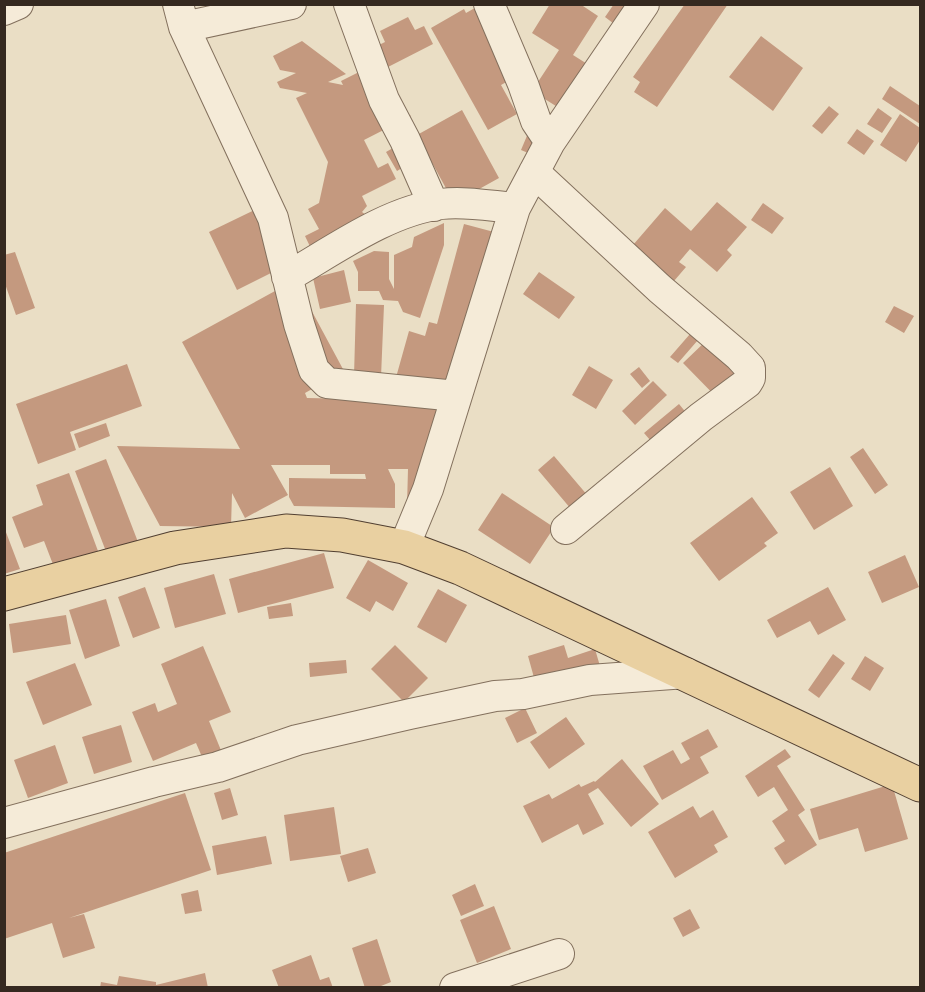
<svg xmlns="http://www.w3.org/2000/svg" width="925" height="992" font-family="Merriweather,serif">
	<rect width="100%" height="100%" fill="#eadec5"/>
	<path fill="#c4997f" d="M482,4L517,76L501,85L517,114L488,130L431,28L464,9L466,13Z
		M550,4H580L598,16L573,55L603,74L575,118L532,91L559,50L532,33Z
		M614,4H644L630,36L605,17Z
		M685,4H728L657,107L634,92L640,82L633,77Z
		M408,17L415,30L424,26L433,44L388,67L377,46L385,42L380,31Z
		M761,36L803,68L773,111L729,77Z
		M302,41L346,74L328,82L343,85L341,81L365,69L388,99L411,116L364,140L378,168L388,163L396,179L362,196L367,206L362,212L381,226L316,259L305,236L319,229L308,209L319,203L328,162L296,98L307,93L280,88L277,82L296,73L280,70L273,56Z
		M890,86L920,106V124L882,99Z
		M829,106L839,114L822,134L812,126Z
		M878,108L892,118L882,133L867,124Z
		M462,110L499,178L454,203L417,135Z
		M900,114L920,128V140L906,162L880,145Z
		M857,129L874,141L864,155L847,143Z
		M529,131L545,160L521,150Z
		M405,141L417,159L397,171L386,152Z
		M717,202L747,227L727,250L732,255L717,272L690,249L679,262L686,267L674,281L633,245L665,208L691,231Z
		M763,203L784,218L772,234L751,220Z
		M263,206L291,263L237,290L209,232Z
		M444,223V245L420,318L403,312L398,301L383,300L379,291H358V272L353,261L374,251L389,252V279L394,289V255L412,247L414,237Z
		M464,224L509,236L460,398L395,381L409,331L425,336L429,322L437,324Z
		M15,252L35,308L16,315L4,281V255Z
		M344,270L351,302L320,309L313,278Z
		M539,272L575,297L559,319L523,294Z
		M275,291H301L344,371L305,393L307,398L459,401L440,432L438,506H407L408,469H388L395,484V508L294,506L289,497V478L366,479L365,474H330V465H271L288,495L245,518L232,493L231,527L160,526L117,446L240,449L182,342Z
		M356,304L384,305L381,377L354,376Z
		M894,306L914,316L904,333L885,322Z
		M690,334L698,340L678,363L670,357Z
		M707,340L750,383L726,407L683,363Z
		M127,364L142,406L70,432L76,450L38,464L16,404Z
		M589,366L613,380L596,409L572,395Z
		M639,367L650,381L642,388L630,374Z
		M653,381L667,395L635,425L622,411Z
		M679,404L697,426L663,455L644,433Z
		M106,423L110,436L79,448L74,434Z
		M863,448L888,485L875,494L850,457Z
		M554,456L594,503L553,529L530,564L478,530L502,493L552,526L571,509L538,470Z
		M106,459L138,542L107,554L75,471Z
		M830,467L853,506L814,530L790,492Z
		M69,473L98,551L54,567L44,541L24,548L12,517L43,505L36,485Z
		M752,497L778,533L764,543L767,546L719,581L690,543Z
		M4,527L20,569L4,574Z
		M324,553L334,588L238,613L229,579Z
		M905,555L919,587L882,603L868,572Z
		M368,560L408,583L393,611L376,601L370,612L346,598Z
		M214,574L226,614L175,628L164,588Z
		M145,587L160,628L133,638L118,597Z
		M828,587L846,620L818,635L810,621L777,638L767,620Z
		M438,589L467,605L446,643L417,627Z
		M106,599L120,646L85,659L69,610Z
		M291,603L293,616L269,619L267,607Z
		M66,615L71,644L13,653L9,624Z
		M395,645L428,678L404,702L371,669Z
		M564,645L568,658L595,649L602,673L538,692L528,656Z
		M203,646L231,712L209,721L227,765L209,773L196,743L153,761L132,712L155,703L158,712L177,704L161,664Z
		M833,654L845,663L819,698L808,690Z
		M865,656L884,668L870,691L851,679Z
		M346,660L347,673L310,677L309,663Z
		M75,663L92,705L43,725L26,682Z
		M525,708L537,733L517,743L505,718Z
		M566,717L585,744L549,769L530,742Z
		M121,725L132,762L94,774L82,737Z
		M708,729L718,747L700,757L709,773L662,800L643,766L673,750L681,764L690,759L681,743Z
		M55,745L68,783L28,798L14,760Z
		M785,749L791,757L777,766L805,810L798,815L817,845L785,865L774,848L785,841L772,821L788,810L774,787L758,797L745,776Z
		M622,759L659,804L631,827L598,788L588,794L604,824L583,835L578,824L542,843L523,806L549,794L552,799L579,784L581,787L594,781L595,782Z
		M892,784L908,839L865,852L858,828L819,840L810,809Z
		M230,788L238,815L222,820L214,793Z
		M185,793L211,870L69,918L84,914L95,948L63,958L52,923L4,939V853Z
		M693,806L700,818L713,810L728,837L714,845L718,852L675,878L648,832Z
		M334,807L341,854L290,861L284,815Z
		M266,836L272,864L217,875L212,846Z
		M368,848L376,873L348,882L340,856Z
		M475,884L484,906L461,916L452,895Z
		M198,890L202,911L185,914L181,894Z
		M494,906L511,949L477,963L460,920Z
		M690,909L700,928L683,937L673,918Z
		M377,939L391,982L376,988H365L352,948Z
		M311,955L320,980L329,977L333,988H279L272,970Z
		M205,973L208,988H100L101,982L117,985L119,976L156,982V985Z"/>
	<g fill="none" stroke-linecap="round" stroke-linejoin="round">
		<g stroke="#83705d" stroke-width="32">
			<path id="minor" d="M178,4L184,27L273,218L299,324L314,370L327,383L456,396
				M349,4L384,100L405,140L434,206
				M489,4L523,84L536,121L550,142
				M4,10L18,4
				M184,27L291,4
				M534,172L660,289L739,356L750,368V378L747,383L701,417L566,529
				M287,277C333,251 387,211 441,204C465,201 491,206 515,208
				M404,547L428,489L515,208L550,142L644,4
				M4,823L154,782L218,767L297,740L410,714L495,696L523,694L590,680L686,673
				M455,988L559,954"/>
		</g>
		<g stroke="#513f31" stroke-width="35">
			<path id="major" d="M4,594L175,548L286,531L342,535L404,547L460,568L920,785"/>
		</g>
		<use href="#minor" stroke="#f5ebd8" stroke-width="30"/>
		<use href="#major" stroke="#e9d0a1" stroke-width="33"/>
	</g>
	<rect width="925" height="992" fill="none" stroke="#352920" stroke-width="12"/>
</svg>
